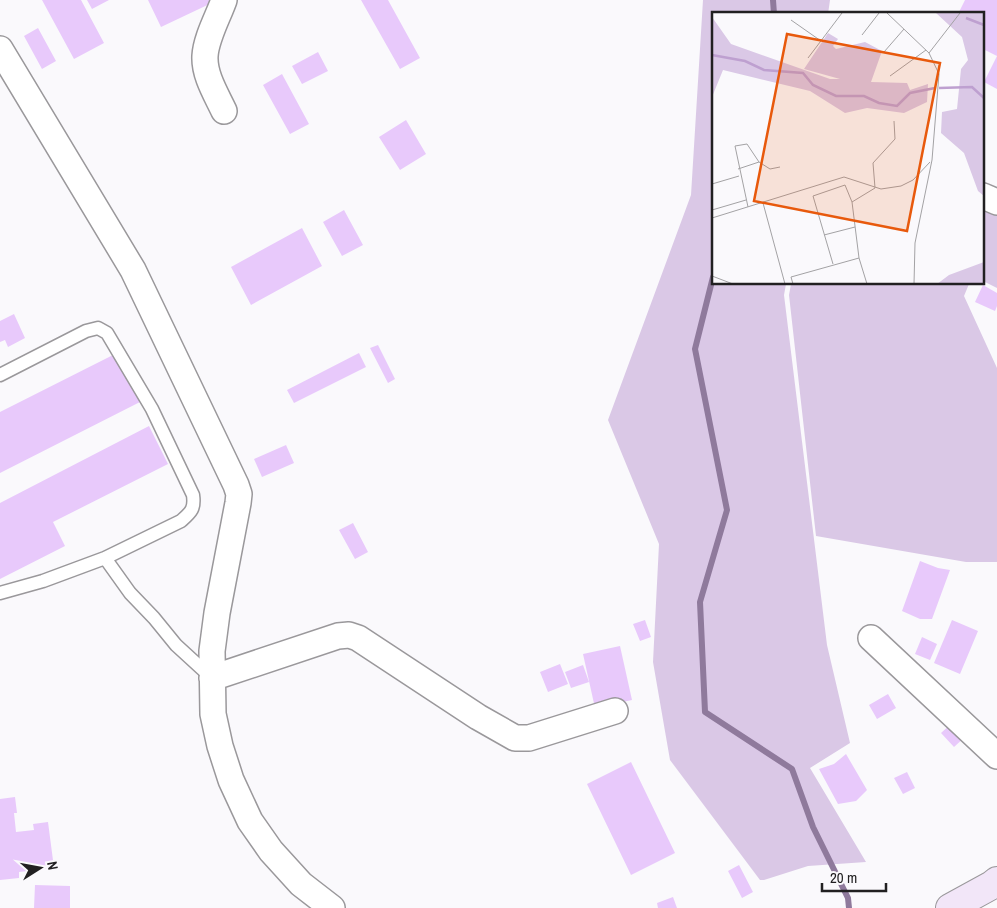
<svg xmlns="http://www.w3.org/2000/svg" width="997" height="908" font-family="'Archivo Narrow',sans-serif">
	<rect width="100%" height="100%" fill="#faf9fc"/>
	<path fill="#dac8e6" d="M703,0H830L828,14H713V284H786L784,295L827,645L850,743L810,768L866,862L808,866L764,880H760L670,760L653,662L659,544L608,420L691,195Z
		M983,208L997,214V288L983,281Z
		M791,284H969L964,296L997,368V562H966L816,536L789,295Z"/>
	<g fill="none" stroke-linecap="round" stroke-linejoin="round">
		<path stroke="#8f7a9c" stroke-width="6" d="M773,0L774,14
			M713,277L695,349L727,510L700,602L705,712L792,769L813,827L848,898L849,908"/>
	</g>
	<path fill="#e8c9fb" d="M42,0H81L104,43L74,59Z
		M87,0H109L92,9Z
		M148,0H218L161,27Z
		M361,0H388L420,58L400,69Z
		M965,0H997V89L984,82L997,56L983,49V14H958Z
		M38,28L56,61L42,69L24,36Z
		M318,52L328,71L302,84L292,66Z
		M282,74L309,124L290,134L263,85Z
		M406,120L426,154L400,170L379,137Z
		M344,210L363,245L342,256L323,222Z
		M302,228L322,266L251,305L231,267Z
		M983,285L997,293V306L995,311L975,302Z
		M14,314L25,338L8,347L5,340L0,342V321Z
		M378,345L395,379L388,383L370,348Z
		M359,353L366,367L294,403L287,390Z
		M115,354L140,402L0,473V412Z
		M149,426L168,464L53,522L65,546L0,579V503Z
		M286,445L294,463L262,477L254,459Z
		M353,523L368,552L355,559L339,530Z
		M920,561L938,568L950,570L932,619H920L902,611Z
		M645,620L651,637L640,641L633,624Z
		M952,620L978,631L960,674L934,663Z
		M922,637L937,644L930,660L915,654Z
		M620,646L632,700L595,708L583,654Z
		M560,664L568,684L548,692L540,672Z
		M583,665L589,682L571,688L565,672Z
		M888,694L896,708L877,719L869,705Z
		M952,723L965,737L954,747L941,733Z
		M846,754L867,790L856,801L838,804L819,769L834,764Z
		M631,762L675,853L631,875L587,784Z
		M907,772L915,788L903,794L894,778Z
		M15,797L17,813H14L16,832L34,830L33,824L48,822L54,868L19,872V878L0,880V799Z
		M739,865L753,892L742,898L728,871Z
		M35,885L70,886V908H34Z
		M673,897L677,908H658L657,903Z"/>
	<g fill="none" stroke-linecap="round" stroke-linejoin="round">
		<g stroke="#9a989b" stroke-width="15">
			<path id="lane" d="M0,375L86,331L98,328L107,333L152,409L193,495C195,509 191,512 181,521L105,558
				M0,593L43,581L105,558L130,593L154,618L176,645L212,678"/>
		</g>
		<g stroke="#9a989b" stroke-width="28">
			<path id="street" d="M0,49L133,270L236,485L239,494L238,503L217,613L212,651L213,714L220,746L231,780L250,821L271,851L301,884L332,908
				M224,111C216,94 204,75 205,56C206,38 218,17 224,0
				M983,196L997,202
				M871,638L997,756
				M212,678L338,636L349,635L358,638L478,717L515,738H529L615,711"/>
		</g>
		<g stroke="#9a989b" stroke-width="30">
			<path id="secondary" d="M950,908L992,885L997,881"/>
		</g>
		<use href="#lane" stroke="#fff" stroke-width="12"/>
		<use href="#street" stroke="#fff" stroke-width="25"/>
		<use href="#secondary" stroke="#f2e6f8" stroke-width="28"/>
	</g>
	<g transform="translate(712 12)">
		<rect width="272" height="272" fill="#faf9fc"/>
		<path d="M224,1H272V184L266,179L252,141L229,121L230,100L245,97L249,57L256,48L250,25ZM0,5L19,32L118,67H128L92,57L116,21L126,27L121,34L124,37L153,30L170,39L159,70L195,71L198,78L216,72L215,90L192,101L155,96L133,101L98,79L11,58L0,85ZM272,250V272H225L237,263Z" fill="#dac8e6"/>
		<path fill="none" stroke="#bea0d0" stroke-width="2.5" d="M254,6L272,13M0,43L33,49L52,58L91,61L101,73L124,84H152L167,91L185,94L198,81L223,76M227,76L260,75L272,86"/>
		<path fill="none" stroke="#a3a2a4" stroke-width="1" d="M175,1L217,41L227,62L220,148L203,231L202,272M79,8L109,29M150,23L167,1M172,40L192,17M217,41L248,1M96,46L130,1M178,64L214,38M26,157L47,150M0,172L27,164M51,191L73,272M36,195L23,134L35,132L47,150L58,157L68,155M0,198L34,188M0,206L132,165L169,177L189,174L201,168L218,150M112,223L143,215M121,252L101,184L133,173L140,190M0,264L21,272M81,272L79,265L147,246M155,272L147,246L140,190L163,176L161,151L183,127L182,109"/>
		<path fill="#e8590c" fill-opacity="0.15" stroke="#e8590c" stroke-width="2.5" d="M75,22L228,51L195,219L42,189Z"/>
		<rect width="272" height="272" fill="none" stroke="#212021" stroke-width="2.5"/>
	</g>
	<g transform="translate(40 868) rotate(79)" stroke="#faf9fc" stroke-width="4" paint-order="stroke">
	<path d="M0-4L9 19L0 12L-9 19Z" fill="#212021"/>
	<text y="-8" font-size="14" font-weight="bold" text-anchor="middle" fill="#212021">N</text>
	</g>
	<path d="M822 883v8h64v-8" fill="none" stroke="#212021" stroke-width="2.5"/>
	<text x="830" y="883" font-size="15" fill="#212021" stroke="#faf9fc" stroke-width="4" paint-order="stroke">20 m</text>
</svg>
